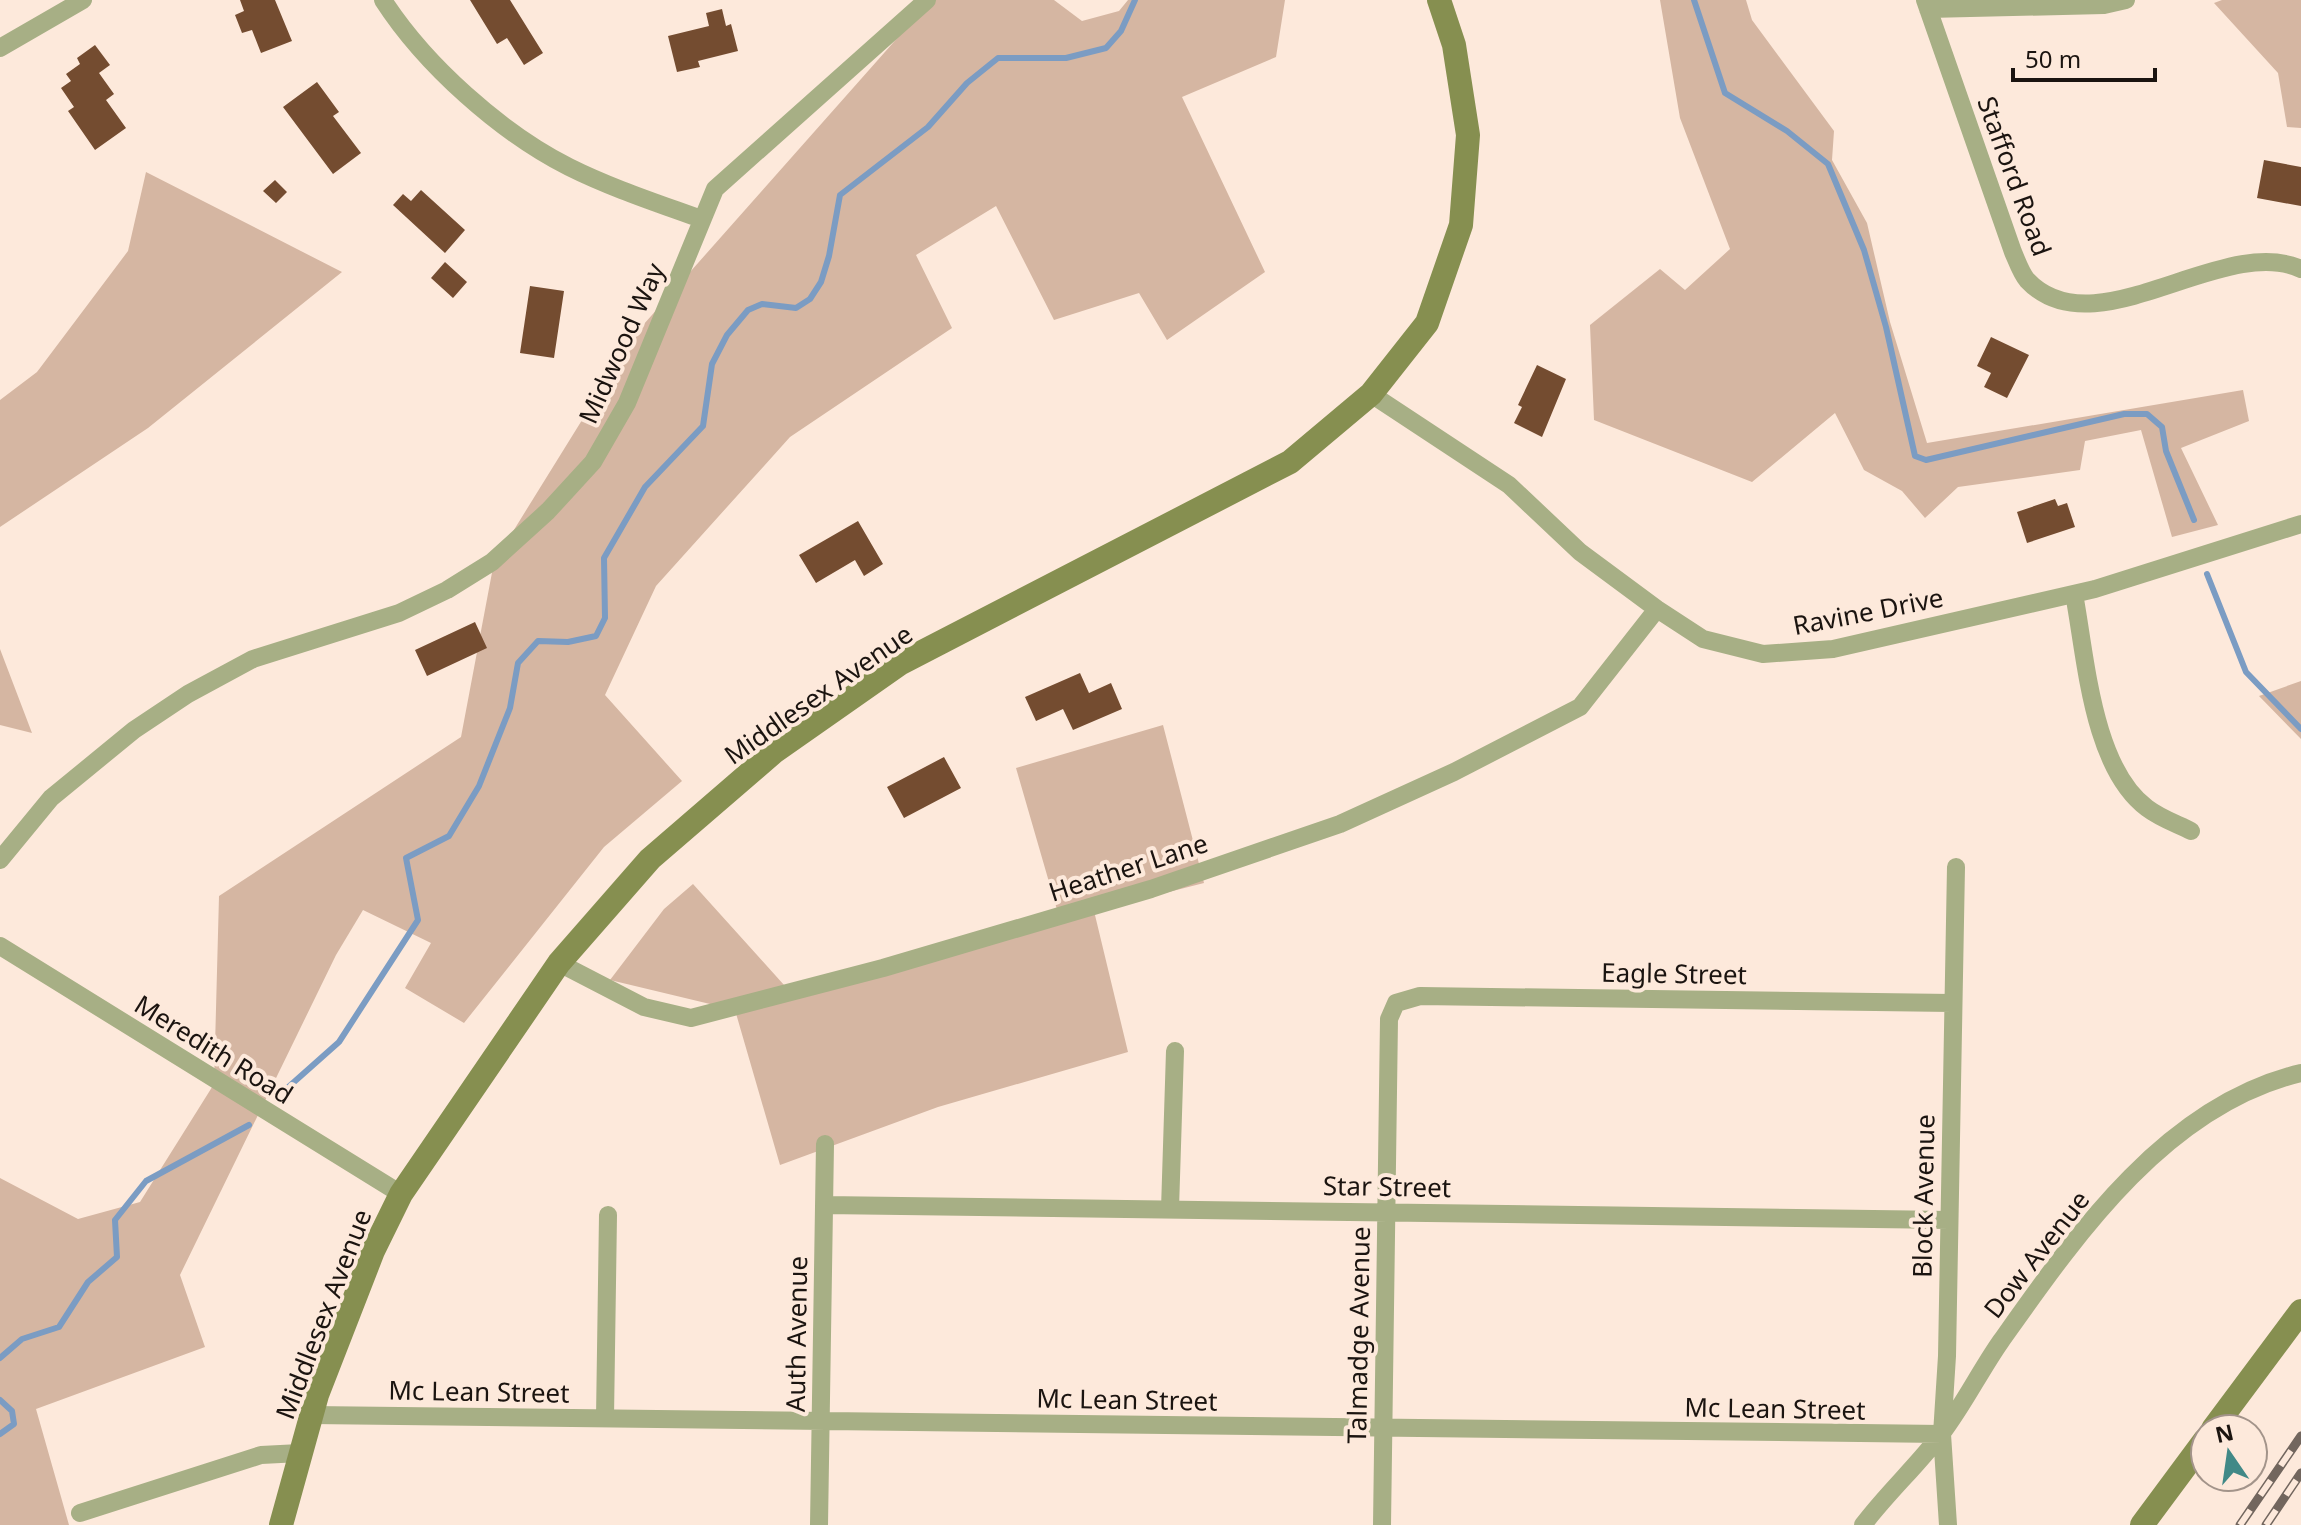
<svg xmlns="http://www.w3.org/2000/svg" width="2301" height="1525" font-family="'Noto Sans',sans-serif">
	<rect width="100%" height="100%" fill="#fde9db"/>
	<path fill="#d5b6a2" d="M931,0H1054L1082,21L1119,11L1128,0H1285L1276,57L1182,97L1265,272L1167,340L1139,293L1054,320L996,206L916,255L952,328L790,437L656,586L605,695L682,781L604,847L464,1023L405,988L431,943L363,910L336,955L180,1275L205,1347L36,1409L69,1525H0V1178L78,1219L140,1202L214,1084L219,896L461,737L494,562L636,333Z
		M1660,0H1746L1752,20L1834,131L1832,160L1867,223L1890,322L1927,443L2243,390L2249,421L2181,448L2218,525L2172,537L2141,430L2085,441L2080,470L1958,487L1925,518L1902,491L1864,470L1835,413L1752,482L1594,420L1590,325L1660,269L1685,290L1730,249L1680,118Z
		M2222,0H2301V128L2287,127L2278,73L2214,3Z
		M146,172L342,272L148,428L0,527V400L37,372L128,251Z
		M0,649L32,733L0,725Z
		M2301,681V739L2259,696Z
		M1163,725L1204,883L1094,911L1128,1052L938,1107L780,1165L735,1010L610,980L664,909L693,884L793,995L1060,920L1016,768Z"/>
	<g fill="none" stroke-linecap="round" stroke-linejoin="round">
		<path stroke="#7b9cc3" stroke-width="6" d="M1694,0L1725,93L1787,131L1828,164L1864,250L1886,327L1915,456L1926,460L2124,414H2147L2162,427L2166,451L2194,520
			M2207,574L2246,672L2301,729
			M285,1090L339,1042L418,920L406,858L449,836L479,786L510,708L518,663L538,641L568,642L596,636L605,618L604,558L645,487L703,426L712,364L727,335L748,310L762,304L796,308L810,299L821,282L829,256L840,195L928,127L967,83L998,58H1066L1106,48L1121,31L1135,0
			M0,1358L22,1339L59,1327L88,1282L117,1257L115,1220L146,1181L249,1125
			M0,1400L12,1411L14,1424L0,1434"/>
	</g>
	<path fill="#744c30" d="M240,0H275L292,41L261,53L252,30L242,33L235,15L244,11Z
		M470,0H510L543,53L524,65L507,38L497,44Z
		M722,9L726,26L731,24L738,51L698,61L700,67L677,72L668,36L709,26L706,13Z
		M95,45L110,65L99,73L114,94L106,100L126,128L95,150L68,111L74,107L61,88L71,81L66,74L80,64L77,58Z
		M317,82L339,112L333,116L361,153L333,174L283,107Z
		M2264,160L2301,167V206L2257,198Z
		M275,180L287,192L276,203L263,191Z
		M421,190L465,230L445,253L393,205L403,194L411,201Z
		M445,262L467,282L453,298L431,278Z
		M530,286L564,291L554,358L520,353Z
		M1991,337L2029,355L2007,398L1984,387L1991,373L1977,366Z
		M1537,365L1566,379L1542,437L1514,423L1522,407L1518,405Z
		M2055,499L2058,506L2067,503L2075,527L2027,543L2017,512Z
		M858,521L883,564L864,576L855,560L816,583L799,555Z
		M475,622L487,648L427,676L415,650Z
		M1080,673L1089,693L1111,683L1122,709L1073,730L1063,709L1036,721L1025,697Z
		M944,757L961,788L904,818L887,787Z"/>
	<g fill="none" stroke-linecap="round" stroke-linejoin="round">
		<path stroke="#a7af85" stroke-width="18" d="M383,0C425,65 500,132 569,167C611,188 657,203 701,219
			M1925,0L2013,252C2017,261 2021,273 2027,280C2094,352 2223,233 2301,269
			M1928,9L2104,5L2126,0
			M0,48L83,0
			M1371,394L1509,485L1580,552L1657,609L1703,639L1763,654L1833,649L2095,589L2301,524
			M2074,594C2086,657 2092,767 2147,808C2160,818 2177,824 2191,831
			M0,860L51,798L134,730L188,694L253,659L399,613L447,590L492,562L548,511L593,462L627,403L715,189L927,0
			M0,946L401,1194
			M559,963L644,1007L691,1018L883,968L1151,889L1340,824L1454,772L1580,707L1657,609
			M824,1205L1949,1220
			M1170,1209L1175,1051
			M311,1415L1942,1434
			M605,1418L608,1215
			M80,1513L261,1455L300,1453
			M819,1525L825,1144
			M1382,1525L1389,1019L1396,1003L1420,996L1952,1003
			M1863,1525C1887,1493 1918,1465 1942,1433C1964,1404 1980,1371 2001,1341C2076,1235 2166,1105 2301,1073
			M1948,1525L1942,1434L1947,1356L1956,867"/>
		<path stroke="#868f50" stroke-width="24" d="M2213,1429L2301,1311
			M281,1525L317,1395L373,1251L401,1194L559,963L650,859L774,752L901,663L1290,462L1371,394L1427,323L1461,225L1468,135L1454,45L1439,0
			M2142,1525L2205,1440"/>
		<g stroke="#72665e" stroke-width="9">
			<path id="rail" d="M2240,1525L2301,1436
				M2266,1525L2301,1473"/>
		</g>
		<use href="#rail" stroke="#fde9db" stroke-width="6" stroke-dasharray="18" stroke-linecap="butt"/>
	</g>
	<g text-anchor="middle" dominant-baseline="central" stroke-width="8" stroke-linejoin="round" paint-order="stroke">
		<g font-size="26" fill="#1b1410" stroke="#fde9db">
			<text transform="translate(2015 176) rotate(70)">Stafford Road</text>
			<text transform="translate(621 343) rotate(-66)">Midwood Way</text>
			<text transform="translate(1868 611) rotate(-11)">Ravine Drive</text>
			<text transform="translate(818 694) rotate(-35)">Middlesex Avenue</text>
			<text transform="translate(1128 867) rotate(-18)">Heather Lane</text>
			<text transform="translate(1674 973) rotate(1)">Eagle Street</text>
			<text transform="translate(214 1049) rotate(32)">Meredith Road</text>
			<text transform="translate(1387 1186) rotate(1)">Star Street</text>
			<text transform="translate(1923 1196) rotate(-89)">Block Avenue</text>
			<text transform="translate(2036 1254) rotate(-52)">Dow Avenue</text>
			<text transform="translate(323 1314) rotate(-69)">Middlesex Avenue</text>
			<text transform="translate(796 1334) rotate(-89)">Auth Avenue</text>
			<text transform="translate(1358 1335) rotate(-89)">Talmadge Avenue</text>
			<text transform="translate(479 1391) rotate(1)">Mc Lean Street</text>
			<text transform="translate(1127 1399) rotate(1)">Mc Lean Street</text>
			<text transform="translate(1775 1408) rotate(1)">Mc Lean Street</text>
		</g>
	</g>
	<g transform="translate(2229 1453) rotate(347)"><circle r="38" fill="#fde9db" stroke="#a3948a" stroke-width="2"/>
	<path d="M0-6L14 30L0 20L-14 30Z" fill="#418987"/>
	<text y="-12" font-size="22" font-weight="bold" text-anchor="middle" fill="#1b1410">N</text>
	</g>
	<path d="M2013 68v12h142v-12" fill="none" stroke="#1b1410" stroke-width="4"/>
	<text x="2025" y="68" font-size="24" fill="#1b1410" stroke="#fde9db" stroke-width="6" paint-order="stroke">50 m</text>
</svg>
